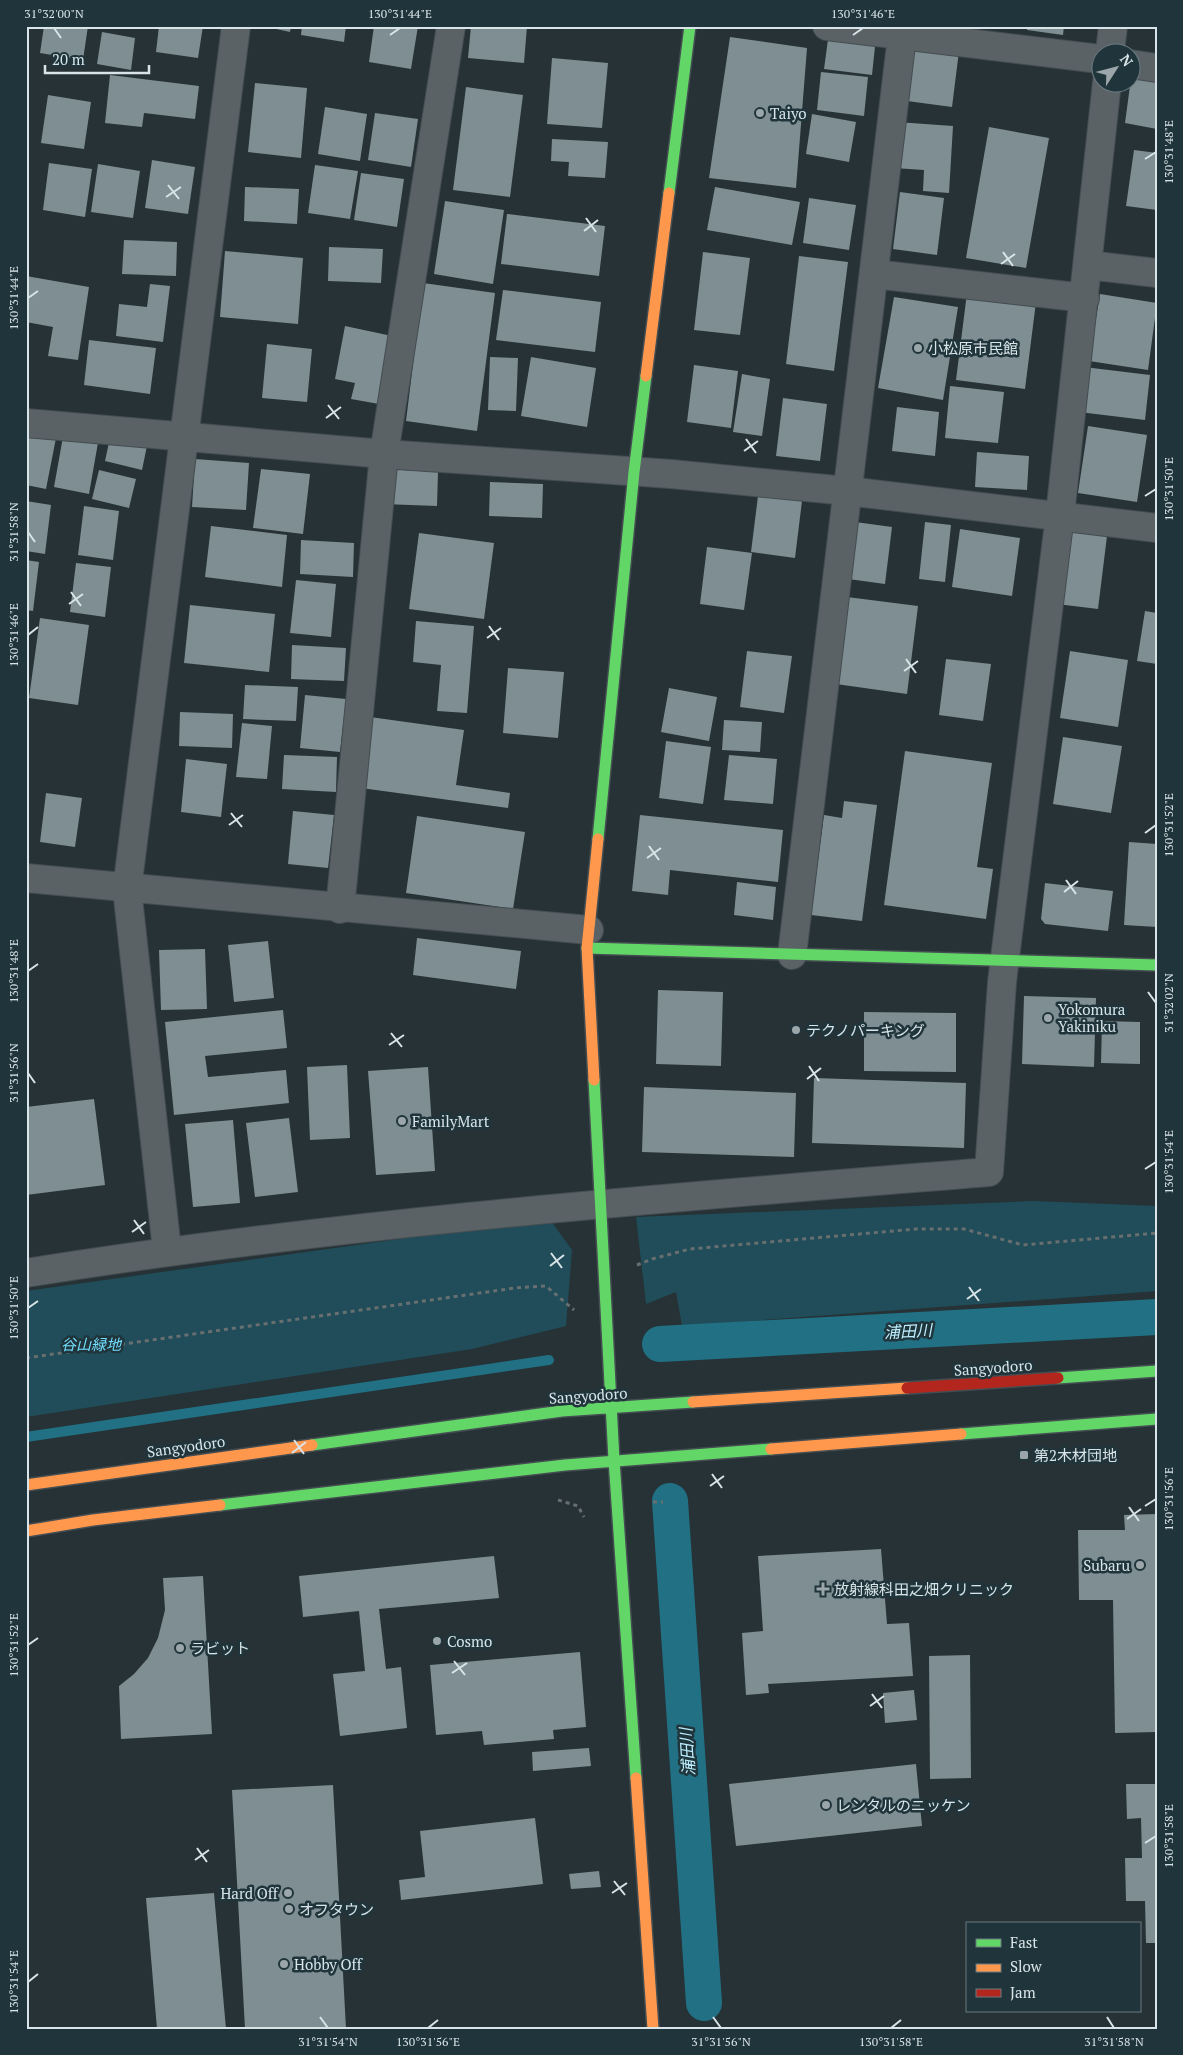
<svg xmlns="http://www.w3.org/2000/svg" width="1183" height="2055" font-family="'PT Serif','Noto Sans JP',serif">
	<rect width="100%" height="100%" fill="#263235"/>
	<path fill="#204d59" d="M1034,1201L1157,1206V1291L682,1326L676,1292L646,1304L636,1217Z
		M549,1218L572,1250L566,1326L472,1349L26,1417V1291Z"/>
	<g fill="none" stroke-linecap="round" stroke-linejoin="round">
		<path stroke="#217084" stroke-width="10" d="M26,1437L549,1360"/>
		<path stroke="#217084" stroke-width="36" d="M660,1344L1157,1317
			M670,1501L704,2003"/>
	</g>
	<path fill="#7e8e93" d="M44,26H88L83,60L40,53Z
		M159,26H203L198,58L156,52Z
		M263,26H291L290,32Z
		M302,26H346L344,42L301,35Z
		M374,26H418L411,69L369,62Z
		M471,26H527L524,63L468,58Z
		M1027,26H1064L1063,35L1027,30Z
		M102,32L135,38L131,70L97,64Z
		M829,32L876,37L872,75L824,69Z
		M730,37L807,48L796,188L709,178Z
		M915,45L959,51L952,107L907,101Z
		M552,58L608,63L602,128L547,124Z
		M821,72L868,77L864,116L817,110Z
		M110,75L199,86L195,119L144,113L142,127L105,123Z
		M1131,78L1157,82V129L1125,123Z
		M255,83L307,88L301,158L248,152Z
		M466,87L523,95L510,197L453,190Z
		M48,95L91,102L84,149L41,143Z
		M325,107L367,114L360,161L318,154Z
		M375,113L418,119L411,167L368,160Z
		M812,114L856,122L849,162L806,154Z
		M897,122L953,126L949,193L923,191L924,170L894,168Z
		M989,127L1049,138L1026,268L966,258Z
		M552,139L608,142L605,178L568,176L569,162L551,161Z
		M1134,150L1157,153V210L1126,206Z
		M152,160L195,167L188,214L145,208Z
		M49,163L92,169L85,217L43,210Z
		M98,164L140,171L133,218L91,212Z
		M315,165L358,171L350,219L308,213Z
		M361,173L404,179L397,227L354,220Z
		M245,187L299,189L297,224L244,221Z
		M715,187L800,202L792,245L707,230Z
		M900,192L944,198L937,255L893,249Z
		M809,198L856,205L849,250L803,243Z
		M445,201L504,210L493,284L434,274Z
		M507,214L605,226L599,276L501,264Z
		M124,240L177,242L176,276L122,274Z
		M329,247L383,249L381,283L328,281Z
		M225,251L303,258L298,324L220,317Z
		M703,252L750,258L740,335L694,330Z
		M799,256L848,262L834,371L786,364Z
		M26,276L89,287L78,360L48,356L53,327L26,322Z
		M423,283L495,293L477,431L406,421Z
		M150,284L170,286L163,342L116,336L119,304L147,307Z
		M503,290L601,302L595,352L496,340Z
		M967,293L1036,302L1025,389L956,380Z
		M1100,294L1157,303L1148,370L1089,361Z
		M894,297L958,307L943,400L878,388Z
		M345,326L392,336L379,404L351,399L355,383L335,379Z
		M89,340L156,348L150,394L84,385Z
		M267,344L312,349L307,402L262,398Z
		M490,357L518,358L516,411L488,410Z
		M531,357L596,368L587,427L521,416Z
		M694,365L738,371L731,428L687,422Z
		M1084,367L1150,375L1145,420L1079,412Z
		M742,374L770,379L762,436L733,432Z
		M950,386L1004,392L998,443L945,438Z
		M783,398L827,404L820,461L776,456Z
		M897,407L939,412L935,456L892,451Z
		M1088,426L1147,435L1137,502L1078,493Z
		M26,427L57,433L46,489L26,485Z
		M64,431L99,437L89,494L54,487Z
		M111,433L148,441L142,470L105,461Z
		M977,452L1029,456L1027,490L975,487Z
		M195,459L249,463L246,510L192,507Z
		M261,469L310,474L303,534L253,528Z
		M385,469L438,472L437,506L383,504Z
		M99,470L136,479L129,508L92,499Z
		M490,482L543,484L542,518L489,516Z
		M758,496L802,501L795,558L751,552Z
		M26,501L51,505L45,554L26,551Z
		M84,506L119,511L113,560L78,555Z
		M848,521L892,527L885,584L841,578Z
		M925,522L951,525L945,582L919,579Z
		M1067,523L1108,528L1098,609L1057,604Z
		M211,526L287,535L282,587L205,577Z
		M960,529L1020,538L1012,596L952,587Z
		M419,533L494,543L484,619L409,609Z
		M301,540L354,543L353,577L300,574Z
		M707,547L752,553L744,610L700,604Z
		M26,560L39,562L33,611L26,610Z
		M76,563L111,567L105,617L70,612Z
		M296,580L336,584L331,637L290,633Z
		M847,597L918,606L907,694L836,684Z
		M190,605L275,614L269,672L184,663Z
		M1145,611L1157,613V664L1137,661Z
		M40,618L89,625L78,705L29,698Z
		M416,621L474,626L467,713L437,711L441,665L413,662Z
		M292,645L346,648L344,681L291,679Z
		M747,651L792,656L784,713L740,707Z
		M1070,651L1128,660L1118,727L1060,718Z
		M946,659L991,664L983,721L939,715Z
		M508,668L564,672L558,738L503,733Z
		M245,685L298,687L296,721L243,719Z
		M669,688L717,697L709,741L661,732Z
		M305,695L346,699L340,752L300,748Z
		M180,712L233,714L232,748L179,746Z
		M370,717L464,730L456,785L510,793L508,808L361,788Z
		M724,720L762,722L760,752L722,750Z
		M242,723L272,726L267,779L236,777Z
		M1063,737L1122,746L1111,813L1053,804Z
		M666,741L711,747L703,804L659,798Z
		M905,751L992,763L977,867L993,869L986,919L884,905Z
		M284,755L337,757L336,792L282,789Z
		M729,755L777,759L773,804L724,800Z
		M186,759L227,764L221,817L181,812Z
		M46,793L82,798L75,847L40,842Z
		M844,801L877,805L862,921L811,915L824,815L842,818Z
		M293,811L334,815L328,868L288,864Z
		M640,815L783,830L778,882L670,870L668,895L632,891Z
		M417,816L525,832L513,909L406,893Z
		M1129,842L1157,844V927L1124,925Z
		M737,882L776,887L773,920L734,915Z
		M1045,883L1113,891L1108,931L1045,924L1041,919Z
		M417,938L521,951L516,989L413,975Z
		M268,941L274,998L234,1002L228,945Z
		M205,949L207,1009L161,1010L159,950Z
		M658,990L723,992L721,1066L656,1064Z
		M1024,996L1096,998L1094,1067L1022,1064Z
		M283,1010L287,1048L205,1056L208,1077L286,1070L289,1103L174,1115L165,1022Z
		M864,1012L956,1013V1072L864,1071Z
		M1102,1021L1140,1022V1064L1101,1063Z
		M347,1065L350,1138L310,1140L307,1067Z
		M428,1067L435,1171L376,1175L368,1071Z
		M814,1078L966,1083L964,1148L812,1143Z
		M644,1087L796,1093L794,1157L642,1152Z
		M94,1099L105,1185L26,1195V1107Z
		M289,1118L298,1192L255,1197L246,1123Z
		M233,1120L240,1203L193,1207L185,1124Z
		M1157,1514V1732L1115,1733L1113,1600H1079L1078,1530H1125L1124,1515Z
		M881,1549L887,1624L909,1623L913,1676L768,1684L769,1693L746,1695L742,1633L763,1631L758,1556Z
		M494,1556L499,1598L379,1609L386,1669L401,1667L407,1728L340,1736L333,1674L365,1671L359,1611L303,1617L299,1576Z
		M203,1576L212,1734L121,1739L119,1686L134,1674L148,1658L158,1638L165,1610L163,1578Z
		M580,1652L586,1727L553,1730L554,1739L484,1745L482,1731L436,1735L430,1665Z
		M970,1655L971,1778L930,1779L929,1656Z
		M914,1690L917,1720L885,1723L883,1693Z
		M589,1748L591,1766L533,1771L532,1752Z
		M916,1764L922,1826L736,1846L729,1784Z
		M1126,1784H1157V1943H1146L1145,1901H1126L1125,1858H1142L1141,1818L1127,1819Z
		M333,1785L346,2029H245L232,1790Z
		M535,1818L543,1884L401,1900L399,1880L425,1877L420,1831Z
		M599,1871L601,1887L571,1889L569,1874Z
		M214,1893L226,2029H157L146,1898Z"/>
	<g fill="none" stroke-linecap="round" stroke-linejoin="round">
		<g stroke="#444d51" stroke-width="30">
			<path id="street" d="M827,26L1100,59
				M1110,52L1113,26
				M1130,64L1157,68
				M1088,265L1157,273
				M874,274L1085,298
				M26,423L384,454L671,474L847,491L1157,528
				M26,878L589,930
				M340,909L384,454L451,26
				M792,955L902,36
				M167,1250L127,889L236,26
				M26,1273C345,1222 667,1198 989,1172L1002,982L1060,515L1107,82"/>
		</g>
		<g stroke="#444d51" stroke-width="14">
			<path id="fast" d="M669,193L690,26
				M598,839L634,472L646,376
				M587,948L1157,965
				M594,1080L614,1460L636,1778
				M1058,1378L1157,1371
				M961,1434L1157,1419
				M312,1445L562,1411L693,1402
				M220,1505L565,1465L771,1449"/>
		</g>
		<g stroke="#444d51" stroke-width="14">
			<path id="slow" d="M646,376L669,193
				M594,1080L587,948L598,839
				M693,1402L907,1388
				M771,1449L961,1434
				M26,1485L312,1445
				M26,1531L93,1520L220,1505
				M636,1778L653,2029"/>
		</g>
		<g stroke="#444d51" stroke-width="14">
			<path id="jam" d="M907,1388L1058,1378"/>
		</g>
		<path stroke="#676f71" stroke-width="3" stroke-dasharray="4 4" stroke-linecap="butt" d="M637,1265L652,1259L690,1249L916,1229H964L1023,1245L1157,1233
			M26,1358L515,1288L546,1286L574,1310
			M558,1500L578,1506L584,1517
			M653,1502H663"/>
		<use href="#street" stroke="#5a6265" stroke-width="28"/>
		<use href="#fast" stroke="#63d668" stroke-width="11"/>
		<use href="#slow" stroke="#ff974d" stroke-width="11"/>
		<use href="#jam" stroke="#b3261e" stroke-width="11"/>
	</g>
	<path fill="none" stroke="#d8e4e8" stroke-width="2" d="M54,28L61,38M390,35L400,28M853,35L863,28M1145,159L1156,152M168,185L179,199M166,197L181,187M586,218L596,232M584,231L598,220M1003,252L1013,266M1001,264L1015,254M28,298L38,291M328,405L339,419M326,418L341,407M746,439L756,453M744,451L758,441M1145,496L1156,489M28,532L35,542M71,592L81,606M69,604L83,594M489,626L499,640M28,635L38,627M487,638L501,628M906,659L916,673M904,671L918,661M231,813L242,827M229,825L243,815M1145,833L1156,825M649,846L659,860M647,858L661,848M1066,880L1076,894M1064,892L1078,881M28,971L38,964M1148,992L1156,1003M391,1033L402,1047M389,1045L404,1035M809,1066L819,1081M28,1073L35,1083M807,1079L821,1068M1145,1169L1156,1162M134,1220L144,1234M132,1232L146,1222M551,1253L562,1268M550,1266L564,1255M969,1287L979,1301M967,1299L981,1289M28,1308L38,1301M294,1440L304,1454M292,1453L306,1442M712,1474L722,1488M710,1486L724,1476M1145,1506L1156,1499M1129,1507L1139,1521M1127,1519L1141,1509M28,1645L38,1638M454,1661L465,1675M452,1673L467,1663M872,1694L882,1708M870,1706L884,1696M1145,1843L1156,1836M197,1848L207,1862M195,1860L209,1850M614,1881L625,1895M612,1893L627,1883M28,1982L38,1974M320,2017L328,2028M713,2017L721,2028M1107,2017L1114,2028M428,2028L438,2020M891,2028L901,2020"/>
	<g fill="#9aa6a9" stroke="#20353b" stroke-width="2">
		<circle cx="760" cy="113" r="5"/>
		<circle cx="918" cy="348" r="5"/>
		<circle cx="1048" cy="1018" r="5"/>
		<circle cx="796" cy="1030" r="5"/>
		<circle cx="402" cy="1121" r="5"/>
		<rect x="1019" y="1450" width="10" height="10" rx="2.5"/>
		<circle cx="1140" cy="1565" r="5"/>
		<path d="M820.5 1581.5h5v5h5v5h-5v5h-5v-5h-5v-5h5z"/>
		<circle cx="437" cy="1641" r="5"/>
		<circle cx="180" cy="1648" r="5"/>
		<circle cx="826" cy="1805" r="5"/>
		<circle cx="288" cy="1893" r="5"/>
		<circle cx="289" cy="1909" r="5"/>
		<circle cx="284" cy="1964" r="5"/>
	</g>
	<g text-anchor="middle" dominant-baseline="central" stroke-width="5" stroke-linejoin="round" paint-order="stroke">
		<g font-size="15" fill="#d8e4e8" stroke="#20353b" text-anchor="start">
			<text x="770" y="113">Taiyo</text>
			<text x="928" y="348">小松原市民館</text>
			<text x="1058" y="1009">Yokomura<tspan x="1058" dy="17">Yakiniku</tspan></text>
			<text x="806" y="1030">テクノパーキング</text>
			<text x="412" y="1121">FamilyMart</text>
			<text x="1034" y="1455">第2木材団地</text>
			<text x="1130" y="1565" text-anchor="end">Subaru</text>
			<text x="834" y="1589">放射線科田之畑クリニック</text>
			<text x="447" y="1641">Cosmo</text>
			<text x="190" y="1648">ラビット</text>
			<text x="836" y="1805">レンタルのニッケン</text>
			<text x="278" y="1893" text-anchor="end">Hard Off</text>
			<text x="299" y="1909">オフタウン</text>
			<text x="294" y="1964">Hobby Off</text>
		</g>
		<g font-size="15" font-style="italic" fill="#72dfff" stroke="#20353b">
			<text x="91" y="1344">谷山緑地</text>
		</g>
		<g font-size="15" fill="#d8e4e8" stroke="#20353b">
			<text transform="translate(993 1367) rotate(-4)">Sangyodoro</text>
			<text transform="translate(588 1395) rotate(-4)">Sangyodoro</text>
			<text transform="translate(186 1446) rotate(-8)">Sangyodoro</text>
		</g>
		<g font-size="16" font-style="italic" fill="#bdeefd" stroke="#20353b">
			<text transform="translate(908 1331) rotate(-3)">浦田川</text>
			<text transform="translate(687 1752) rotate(-94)">浦田川</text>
		</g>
	</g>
	<rect width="1183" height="2055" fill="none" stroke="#20353b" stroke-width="55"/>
	<rect x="966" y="1922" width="175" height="90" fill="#20353b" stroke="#6a7b80"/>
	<rect x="976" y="1939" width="25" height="8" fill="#63d668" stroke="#6a7b80"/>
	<text x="1010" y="1948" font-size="15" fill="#d8e4e8">Fast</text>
	<rect x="976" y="1964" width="25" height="8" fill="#ff974d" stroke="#6a7b80"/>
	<text x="1010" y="1972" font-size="15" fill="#d8e4e8">Slow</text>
	<rect x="976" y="1989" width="25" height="8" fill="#b3261e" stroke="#6a7b80"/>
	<text x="1010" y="1998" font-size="15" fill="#d8e4e8">Jam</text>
	<g transform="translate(1116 68) rotate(54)"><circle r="24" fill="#20353b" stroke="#6a7b80"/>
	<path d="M0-4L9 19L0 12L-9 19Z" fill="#9aa6a9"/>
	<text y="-8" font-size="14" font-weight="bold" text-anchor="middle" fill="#d8e4e8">N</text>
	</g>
	<path d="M45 65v8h104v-8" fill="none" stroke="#d8e4e8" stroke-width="2.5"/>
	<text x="52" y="65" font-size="15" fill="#d8e4e8" stroke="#20353b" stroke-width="4" paint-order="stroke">20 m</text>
	<rect x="28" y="28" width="1128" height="2000" fill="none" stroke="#d8e4e8" stroke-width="2"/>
	<g font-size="12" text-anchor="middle" fill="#d8e4e8">
		<text x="54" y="18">31°32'00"N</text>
		<text x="400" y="18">130°31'44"E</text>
		<text x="863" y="18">130°31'46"E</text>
		<text transform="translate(1169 152) rotate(-90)" y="4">130°31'48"E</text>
		<text transform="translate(14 298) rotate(-90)" y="4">130°31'44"E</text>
		<text transform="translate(1169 489) rotate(-90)" y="4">130°31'50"E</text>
		<text transform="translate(14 532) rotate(-90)" y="4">31°31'58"N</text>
		<text transform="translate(14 635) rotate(-90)" y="4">130°31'46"E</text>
		<text transform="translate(1169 825) rotate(-90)" y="4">130°31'52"E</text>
		<text transform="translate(14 971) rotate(-90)" y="4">130°31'48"E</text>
		<text transform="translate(1169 1003) rotate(-90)" y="4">31°32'02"N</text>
		<text transform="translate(14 1073) rotate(-90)" y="4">31°31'56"N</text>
		<text transform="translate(1169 1162) rotate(-90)" y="4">130°31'54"E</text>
		<text transform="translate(14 1308) rotate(-90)" y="4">130°31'50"E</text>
		<text transform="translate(1169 1499) rotate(-90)" y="4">130°31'56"E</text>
		<text transform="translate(14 1645) rotate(-90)" y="4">130°31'52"E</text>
		<text transform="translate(1169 1836) rotate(-90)" y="4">130°31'58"E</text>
		<text transform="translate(14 1982) rotate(-90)" y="4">130°31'54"E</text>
		<text x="328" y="2046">31°31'54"N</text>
		<text x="428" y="2046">130°31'56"E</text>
		<text x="721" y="2046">31°31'56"N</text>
		<text x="891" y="2046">130°31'58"E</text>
		<text x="1114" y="2046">31°31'58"N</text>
	</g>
</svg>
